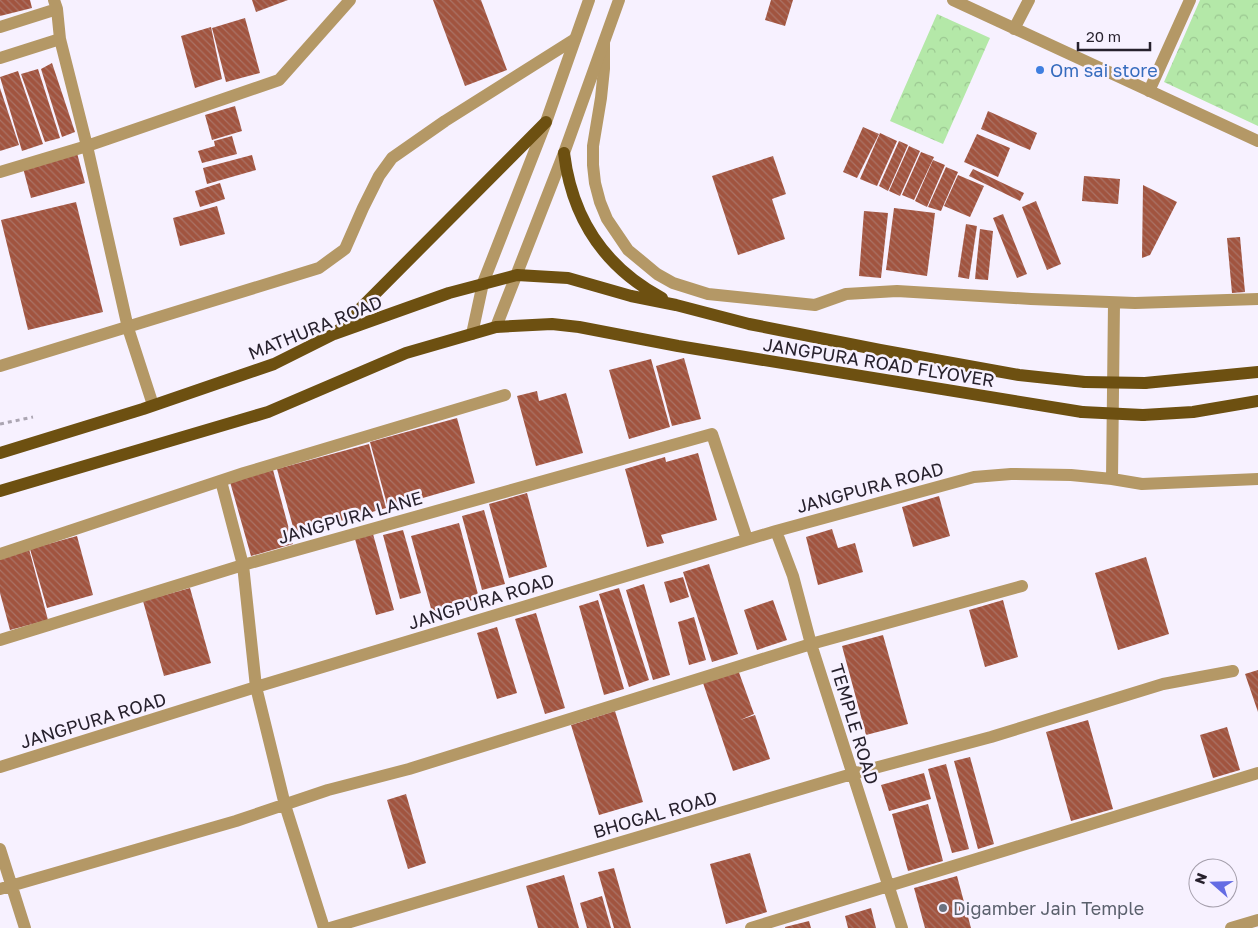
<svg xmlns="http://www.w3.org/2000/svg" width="1258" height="928" font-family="'Golos Text',sans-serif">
	<defs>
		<pattern id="forest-crowns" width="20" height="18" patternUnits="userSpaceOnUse" patternTransform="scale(1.25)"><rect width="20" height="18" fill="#b4e8a8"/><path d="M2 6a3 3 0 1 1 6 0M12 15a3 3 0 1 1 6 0" fill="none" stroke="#9bc791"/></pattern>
		<pattern id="building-back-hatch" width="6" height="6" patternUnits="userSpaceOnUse" patternTransform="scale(1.25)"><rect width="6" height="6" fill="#a1543f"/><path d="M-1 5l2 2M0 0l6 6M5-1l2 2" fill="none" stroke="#aa7366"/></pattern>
	</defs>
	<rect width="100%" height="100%" fill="#f7f1ff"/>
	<path fill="url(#forest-crowns)" d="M1200,0H1258V126L1164,82Z
		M937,14L990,38L943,144L890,121Z"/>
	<path fill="url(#building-back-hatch)" d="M0,0H30L32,8L0,16Z
		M252,0H288L256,12Z
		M433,0H481L507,70L465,86Z
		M771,0H793L785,26L765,20Z
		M245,18L260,73L226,82L212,28Z
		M211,27L222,79L195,88L181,36Z
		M52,63L75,132L62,137L41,69Z
		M38,69L60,138L45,142L21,74Z
		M18,71L43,144L22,151L0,77Z
		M0,88L19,145L0,151Z
		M235,106L242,131L212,140L205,115Z
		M988,111L1037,133L1030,150L981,129Z
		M863,127L879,134L857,178L843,172Z
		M880,133L897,141L877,186L860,179Z
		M977,134L1010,148L998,177L964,162Z
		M232,136L237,154L202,163L198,151L215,146L214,141Z
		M899,141L908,145L888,191L879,186Z
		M909,146L920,151L900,196L889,191Z
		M921,152L934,157L914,200L902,195Z
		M77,153L85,183L31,198L23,168Z
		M252,155L256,170L207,184L203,168Z
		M773,156L786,194L772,199L785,239L738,255L712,176Z
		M933,160L945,165L927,207L915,201Z
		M946,167L958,172L941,211L928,207Z
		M973,169L1024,193L1020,201L969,176Z
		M958,175L984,186L970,217L944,206Z
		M1084,176L1120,179L1118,204L1082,201Z
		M220,183L225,199L200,207L195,191Z
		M1143,185L1177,202L1150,255L1142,258Z
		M1036,201L1061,264L1047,270L1022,207Z
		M76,202L103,312L28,330L1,220Z
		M217,206L225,234L180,246L173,218Z
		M894,208L935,213L927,276L886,270Z
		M864,211L888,213L881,278L859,276Z
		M1003,214L1027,274L1017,278L993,218Z
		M966,224L977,226L969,279L958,277Z
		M980,229L993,231L988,280L975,279Z
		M1240,237L1245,292L1232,293L1227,238Z
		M684,358L701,419L672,426L656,366Z
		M651,359L670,427L629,439L609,370Z
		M537,391L539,401L566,393L583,453L536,466L517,396Z
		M457,418L475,483L388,508L370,442Z
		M369,444L386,508L295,534L277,469Z
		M698,453L717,520L661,535L664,543L647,547L625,469L665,457L666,462Z
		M273,470L293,544L251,556L230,482Z
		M527,493L547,567L509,578L489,504Z
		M939,496L950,536L913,547L902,507Z
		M484,510L505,584L482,590L462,516Z
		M459,523L479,598L432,612L411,536Z
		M832,529L838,548L855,543L863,572L818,585L806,537Z
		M403,530L421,593L400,599L383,535Z
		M373,534L394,610L376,615L355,539Z
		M77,536L93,595L47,608L30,549Z
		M29,549L48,620L10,630L0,593V557Z
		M1146,557L1169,634L1118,650L1095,573Z
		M709,564L738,654L712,662L683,572Z
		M683,577L689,597L670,603L664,582Z
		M644,584L670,675L653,680L626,590Z
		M190,588L211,663L164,676L143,601Z
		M619,588L649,680L629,687L599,594Z
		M598,600L624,689L604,695L579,606Z
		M773,600L787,640L757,650L744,610Z
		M1003,600L1018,657L985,667L969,610Z
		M536,613L565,708L545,714L515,619Z
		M694,617L706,660L689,665L678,622Z
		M497,627L517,693L497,699L477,633Z
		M883,635L908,724L866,735L842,646Z
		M737,667L754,714L740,720L755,715L770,759L733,771L702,680Z
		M1258,670V712L1245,674Z
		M615,711L643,802L599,815L571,725Z
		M1088,720L1113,809L1071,821L1046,732Z
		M1227,727L1240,770L1213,778L1200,735Z
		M970,757L994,844L978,849L954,761Z
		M946,764L969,849L952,853L928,769Z
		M924,773L931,799L889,811L881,785Z
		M406,794L426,863L408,869L387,800Z
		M928,804L943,861L908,871L892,814Z
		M750,853L767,912L726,924L710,864Z
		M614,868L631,928H614L598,872Z
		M564,875L579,928H538L526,886Z
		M957,876L971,928H925L914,888Z
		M602,896L611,928H587L580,903Z
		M871,908L876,928H848L845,916Z
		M809,921L811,928H785V927Z"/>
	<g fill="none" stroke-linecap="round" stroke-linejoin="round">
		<path stroke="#aba5b2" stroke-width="3" stroke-dasharray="4 4" stroke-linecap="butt" d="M0,424L33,417"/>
		<path stroke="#b49866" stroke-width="12" d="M54,0L57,9L60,39L87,146L128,328L153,405
			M953,0L1258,141
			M0,27L57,9
			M1014,29L1029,0
			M604,43V69L601,98L593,146V165L595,183L600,202L607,219L628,250L657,274L673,283L708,294L815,305L846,294L897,291L1031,299L1135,303L1258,299
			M0,58L60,39
			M1149,91L1190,0
			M0,172L87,146L279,80L350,0
			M0,366L319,268L345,249L363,208L379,176L392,158L445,121L575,39
			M1112,479L1114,303
			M221,481L243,565L256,687L285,805L324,928
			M776,531L793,576L811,644L902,928
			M0,554L244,473L505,395
			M0,640L243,565L712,434L747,539
			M0,767L256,687L776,531L974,477L1011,474L1071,475L1112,479L1142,484L1258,479
			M0,849L25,928
			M0,889L236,821L328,790L409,769L811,644L1022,586
			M330,928L852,774L991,737L1163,684L1233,671
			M751,928L1258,773
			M1231,928L1258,920"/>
		<path stroke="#b49866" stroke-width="12" d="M496,327L564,153L619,0
			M472,334L483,283L546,122L589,0"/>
		<path stroke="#6d5011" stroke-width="12" d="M564,153C572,218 604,267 662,298
			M336,333L546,122
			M1145,383L1258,372
			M1143,415L1193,412L1258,401
			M0,453L143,409L274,364L334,334L449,293L517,275L568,278L631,296L676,305L749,324L880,350L1019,375L1085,382
			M0,491L268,412L406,353L496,327L552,324L579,327L678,346L1082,412"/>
		<path stroke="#6d5011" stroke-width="12" d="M1085,382L1145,383
			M1082,412L1143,415"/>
	</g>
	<circle fill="#3f7fe0" stroke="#f7f1ff" stroke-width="2" cx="1040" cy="70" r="5"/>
	<circle fill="#6b7280" stroke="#f7f1ff" stroke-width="2" cx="943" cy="908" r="5"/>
	<g text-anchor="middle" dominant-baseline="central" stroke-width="5" stroke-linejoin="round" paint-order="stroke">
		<g font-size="18" fill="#366cbe" stroke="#f7f1ff" text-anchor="start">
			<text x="1050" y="70">Om sai store</text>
		</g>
		<g font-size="18" fill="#27212d" stroke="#f7f1ff">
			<text transform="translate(315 327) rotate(-22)">MATHURA ROAD</text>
			<text transform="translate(879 362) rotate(9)">JANGPURA ROAD FLYOVER</text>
			<text transform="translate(870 487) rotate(-15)">JANGPURA ROAD</text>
			<text transform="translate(350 517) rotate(-16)">JANGPURA LANE</text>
			<text transform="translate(481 601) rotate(-17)">JANGPURA ROAD</text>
			<text transform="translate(93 720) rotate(-17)">JANGPURA ROAD</text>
			<text transform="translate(855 724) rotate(73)">TEMPLE ROAD</text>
			<text transform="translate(655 814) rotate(-16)">BHOGAL ROAD</text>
		</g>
		<g font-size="18" fill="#5b616d" stroke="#f7f1ff" text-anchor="start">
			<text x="953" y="908">Digamber Jain Temple</text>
		</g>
	</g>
	<g transform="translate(1213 883) rotate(290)"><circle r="24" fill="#f7f1ff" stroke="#a49eab"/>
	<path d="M0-4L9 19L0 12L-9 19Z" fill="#646ce4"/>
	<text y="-8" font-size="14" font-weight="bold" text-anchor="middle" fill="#27212d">N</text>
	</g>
	<path d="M1078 42v8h72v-8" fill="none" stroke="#27212d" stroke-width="2.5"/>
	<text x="1086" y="42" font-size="15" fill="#27212d" stroke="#f7f1ff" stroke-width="4" paint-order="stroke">20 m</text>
</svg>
